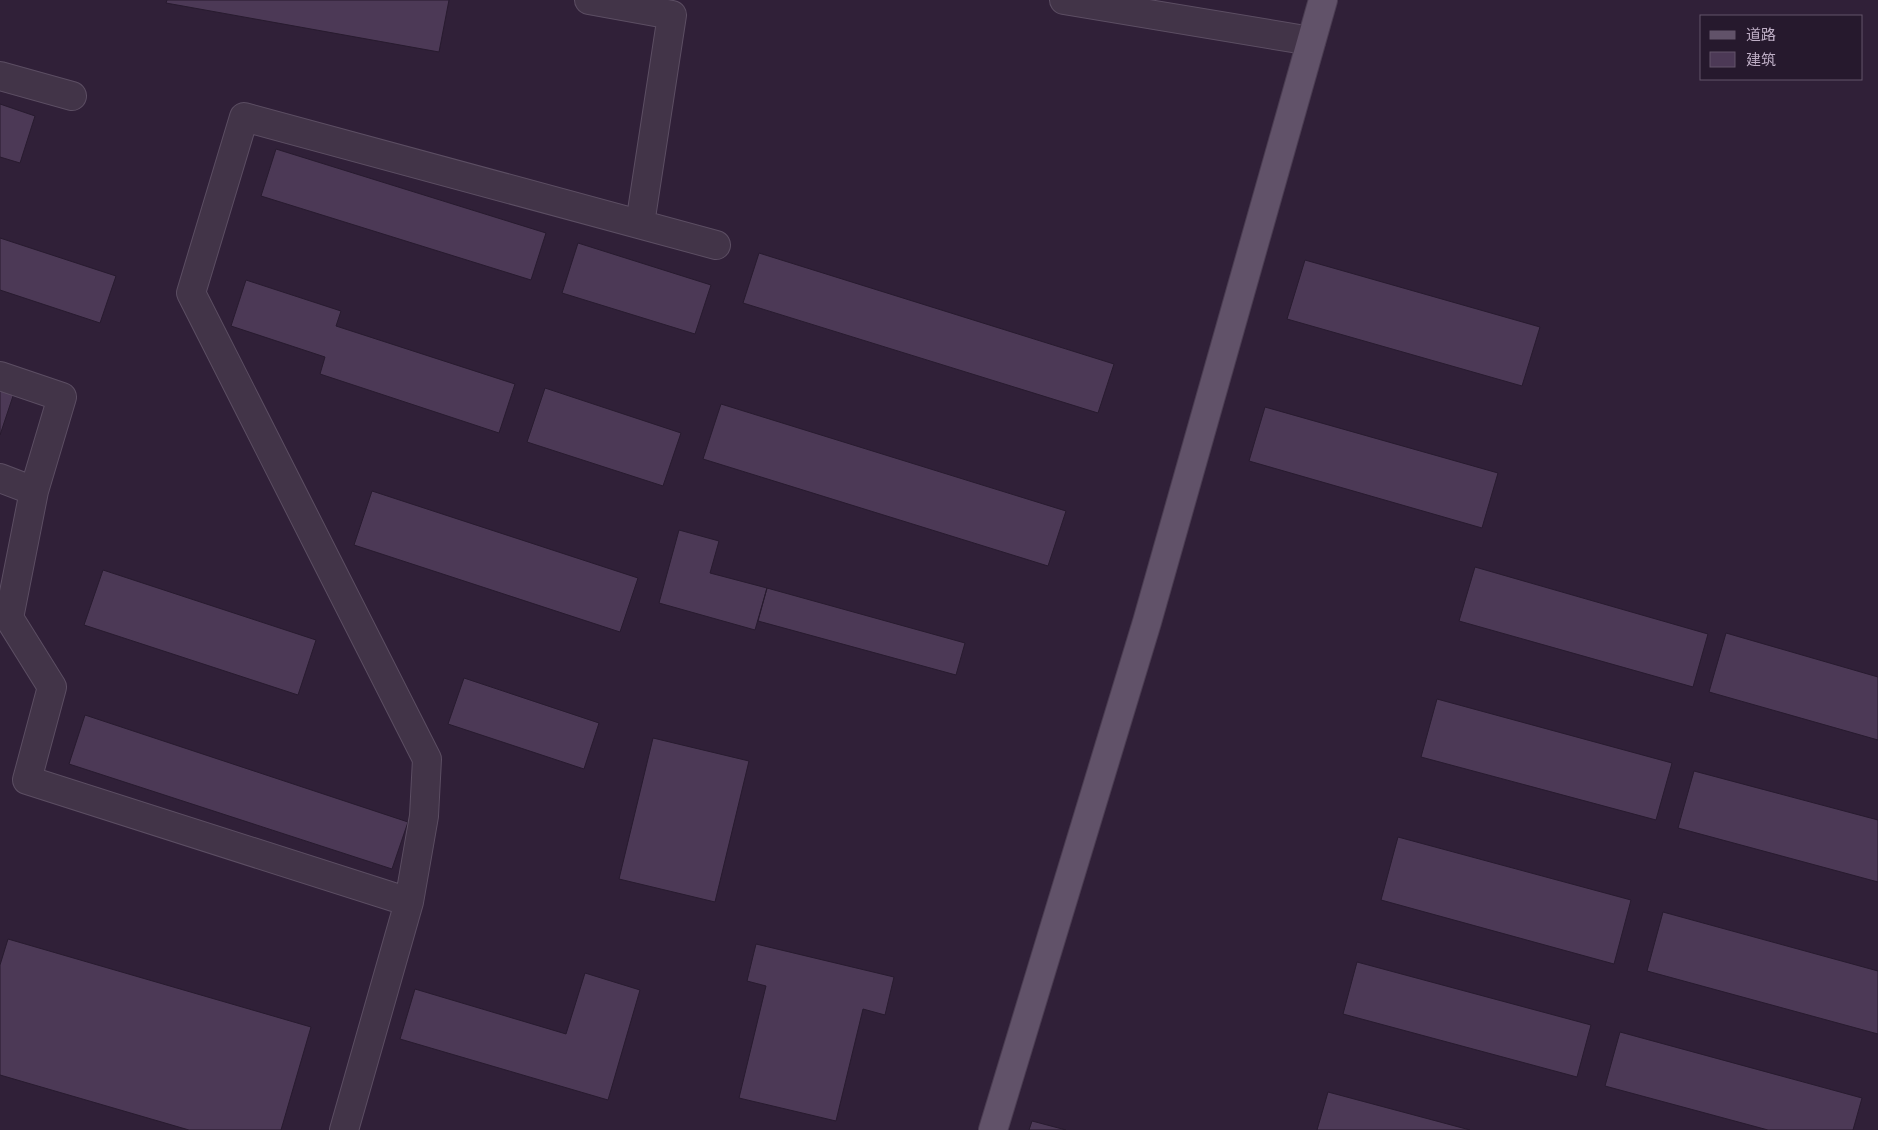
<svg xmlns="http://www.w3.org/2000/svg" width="1878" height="1130" font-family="'DM Sans','Noto Sans SC',sans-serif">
	<rect width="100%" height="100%" fill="#302038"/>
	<path fill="#4c3956" stroke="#281b2f" d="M167,0H449L439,52L166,3Z
		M0,104L35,116L20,163L0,157Z
		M276,149L546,233L531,280L261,196Z
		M0,238L116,276L100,323L0,290Z
		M578,243L711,285L695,334L562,293Z
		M759,253L1114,364L1098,413L743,303Z
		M1305,260L1540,327L1522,386L1287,319Z
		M246,280L341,311L336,326L515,384L499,433L320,374L325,357L231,326Z
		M0,386L15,390L0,435Z
		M545,388L681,433L663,486L527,442Z
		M721,404L1066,511L1048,566L703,459Z
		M1265,407L1498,473L1482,528L1249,461Z
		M372,491L638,578L620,632L354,545Z
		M679,530L719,541L710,573L767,588L755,630L659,603Z
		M1475,567L1708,634L1693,687L1459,621Z
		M103,570L316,640L298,695L84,625Z
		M767,588L965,643L956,675L758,621Z
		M1726,633L1878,677V740L1709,692Z
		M464,678L599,723L584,769L448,724Z
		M1437,699L1672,763L1656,820L1421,757Z
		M85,715L408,822L392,869L69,764Z
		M653,738L749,761L715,902L619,879Z
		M1694,771L1878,820V882L1678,828Z
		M1398,837L1631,900L1614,964L1381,900Z
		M1663,912L1878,971V1034L1647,971Z
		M8,939L311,1027L281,1130H189L0,1075V965Z
		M756,944L894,977L885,1015L863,1009L836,1121L739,1098L766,986L747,981Z
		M1357,962L1591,1025L1577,1077L1343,1014Z
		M585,973L640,990L608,1100L400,1039L415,989L566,1034Z
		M1620,1032L1862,1098L1853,1130H1768L1605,1086Z
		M1328,1092L1470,1130H1317Z
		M1032,1121L1066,1130H1029Z"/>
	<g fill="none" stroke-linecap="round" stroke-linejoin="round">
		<g stroke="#5c4e63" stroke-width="30">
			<path id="minor" d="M589,0L672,15L640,224
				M1064,0L1311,41
				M0,76L72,96
				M0,376L62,397L34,491L9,618L52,687L27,780L409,902L424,816L427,759L191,293L244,117L716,245
				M0,478L34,491
				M344,1130L409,902"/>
		</g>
		<g stroke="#4b3d52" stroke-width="30">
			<path id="major" d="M993,1130L1147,622L1323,0"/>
		</g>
		<use href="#minor" stroke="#423448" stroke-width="28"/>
		<use href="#major" stroke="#615269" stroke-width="28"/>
	</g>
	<rect x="1700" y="15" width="162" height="65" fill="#26192d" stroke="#63556a"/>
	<rect x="1710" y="31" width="25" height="8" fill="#615269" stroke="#63556a"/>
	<text x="1746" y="40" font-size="15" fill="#beaec5">道路</text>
	<rect x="1710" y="52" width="25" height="15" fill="#4c3956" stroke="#63556a"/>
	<text x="1746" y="65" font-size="15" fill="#beaec5">建筑</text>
</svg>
